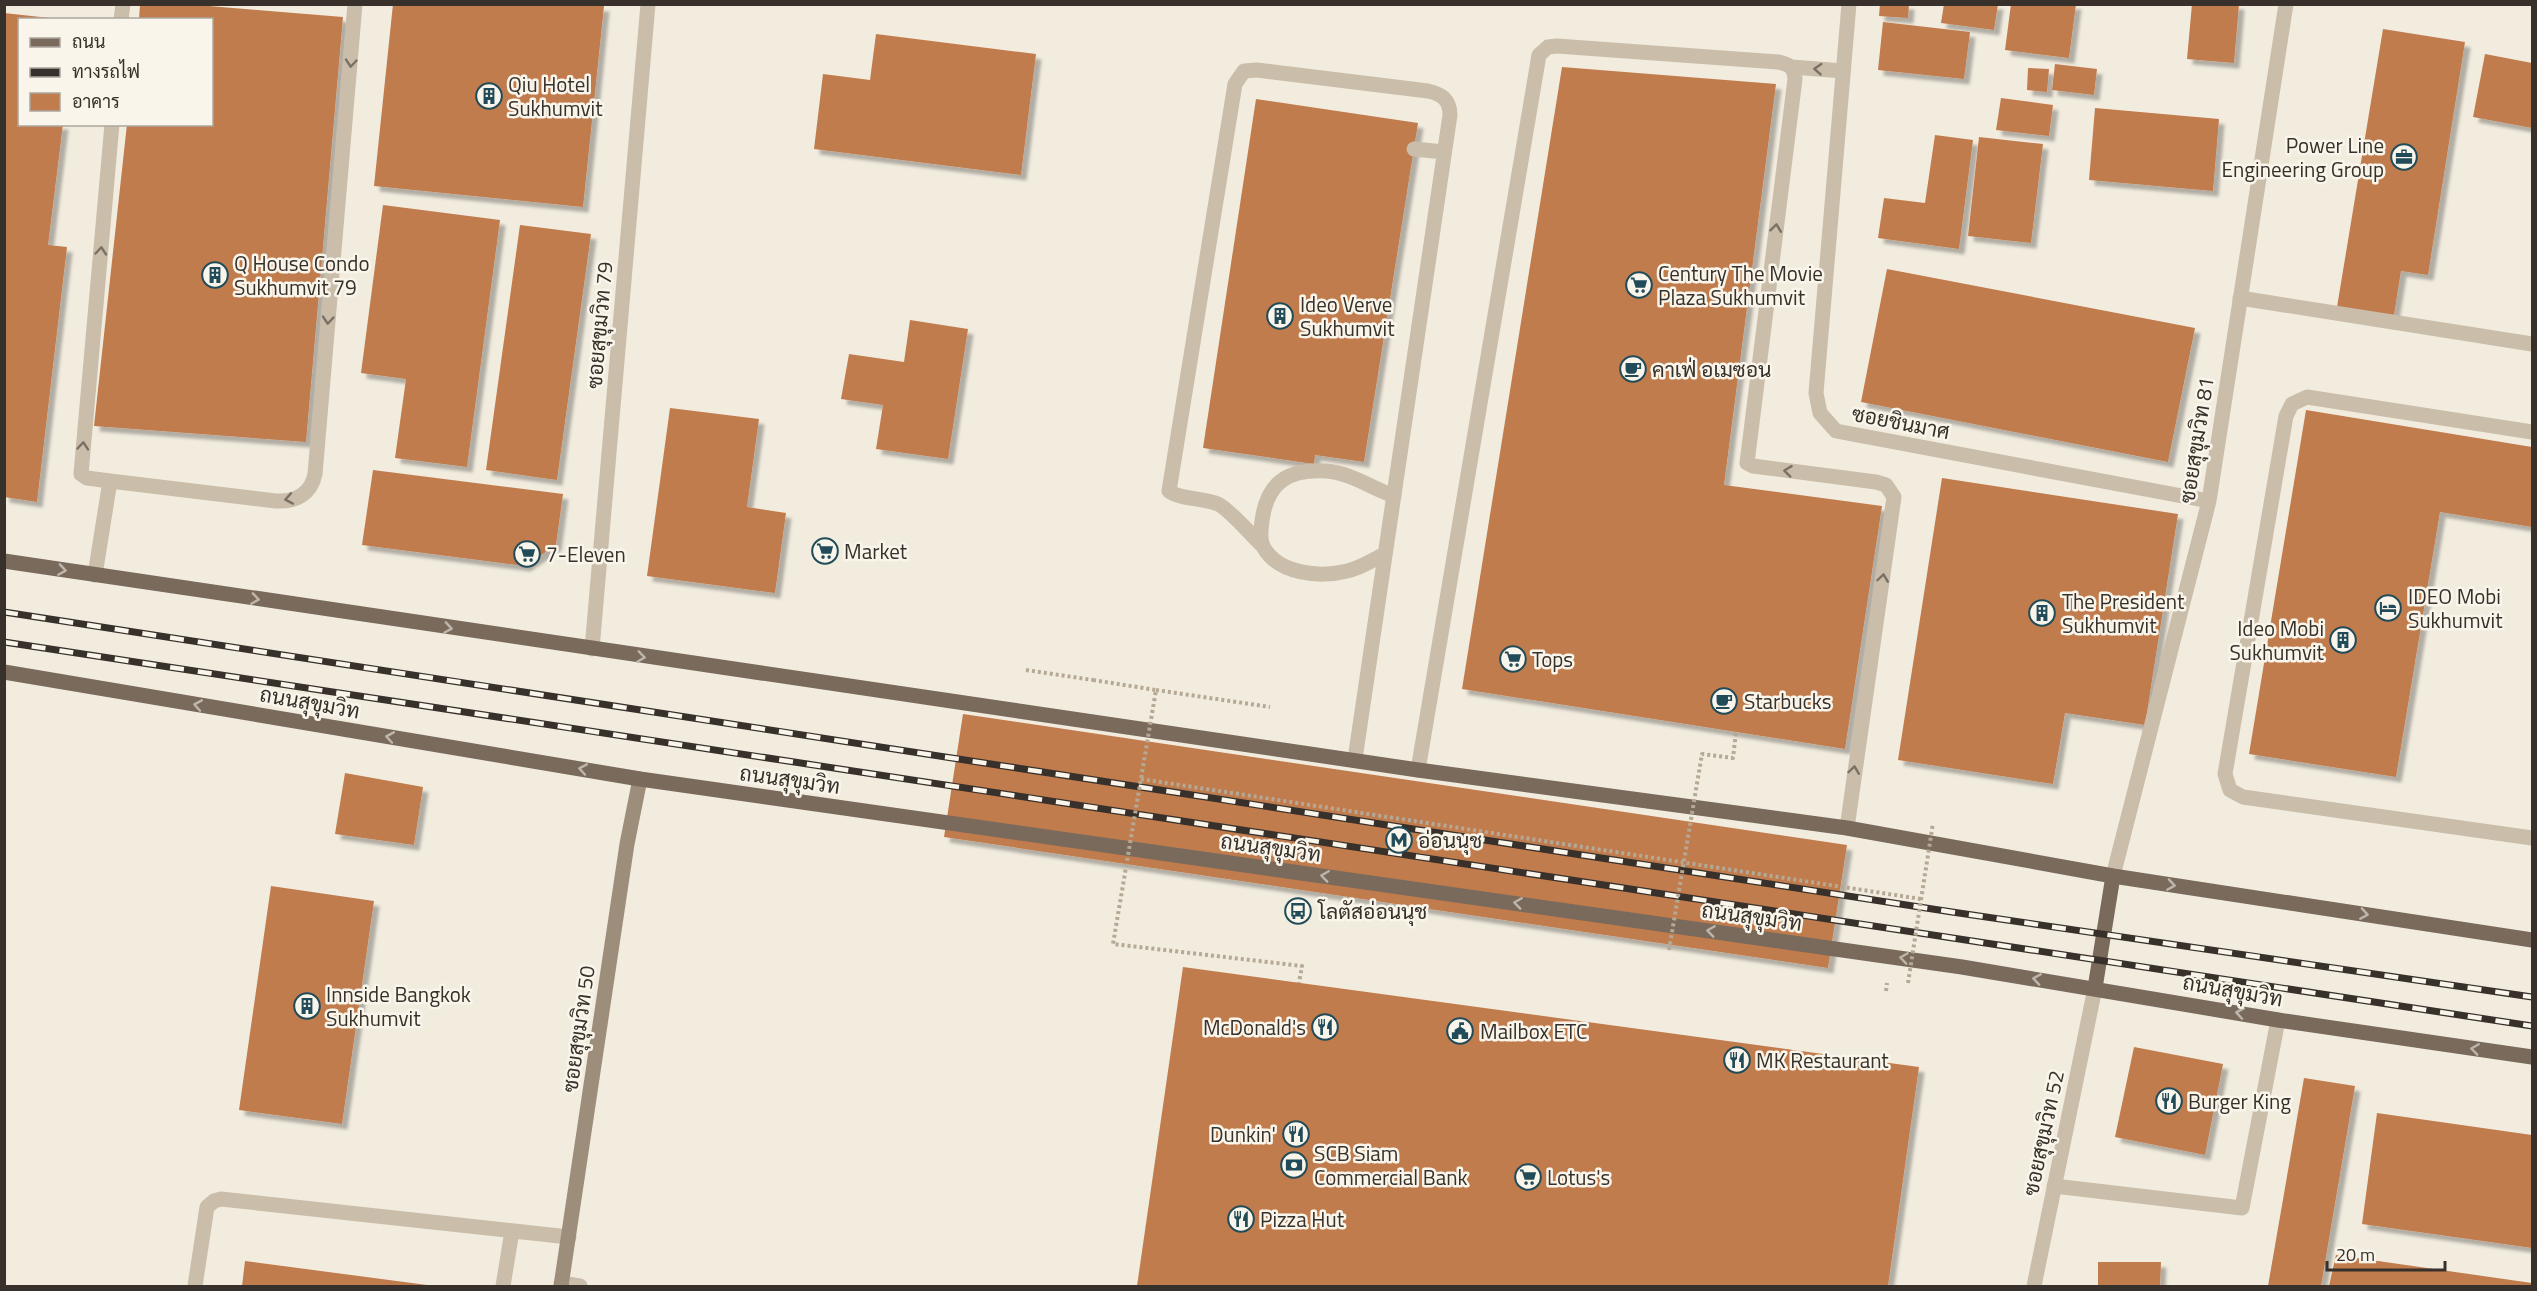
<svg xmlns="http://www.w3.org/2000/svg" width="2537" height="1291" font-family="'Titillium Web',Sarabun,sans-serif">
	<defs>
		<filter id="shadow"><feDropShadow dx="5.5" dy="5.5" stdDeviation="1.5" flood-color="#0004"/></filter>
	</defs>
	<rect width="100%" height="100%" fill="#f2ecdf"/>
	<path fill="#c17c4e" filter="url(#shadow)" d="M140,4H185L343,17L306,442L94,426L127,124H212V20H139Z
		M393,4L604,6L583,207L374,186Z
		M1880,4H1909L1908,18L1879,16Z
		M1944,4H1998L1994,30L1941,23Z
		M2011,4H2076L2069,58L2005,50Z
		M2192,4H2239L2234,63L2187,59Z
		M4,13L50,18L20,20V124H63L48,245L67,247L37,502L4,497Z
		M1883,22L1970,32L1964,79L1878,70Z
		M2383,29L2465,42L2428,275L2401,271L2394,315L2337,307Z
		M876,34L1036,54L1021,175L814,149L823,74L870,80Z
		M2485,54L2532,63V128L2473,117Z
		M2055,64L2097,69L2094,95L2052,90Z
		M1562,67L1776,84L1724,485L1882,506L1845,749L1462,689Z
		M2028,68L2049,69L2047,92L2027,90Z
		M2001,98L2053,105L2049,136L1996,130Z
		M1256,99L1418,123L1364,462L1315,455L1314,464L1203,448Z
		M2095,108L2219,119L2213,191L2089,180Z
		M1935,135L1973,140L1959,249L1878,238L1884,198L1925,203Z
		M1979,137L2043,144L2031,243L1968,236Z
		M383,205L500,220L467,467L395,458L406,379L361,373Z
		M520,225L591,234L557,480L486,470Z
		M1887,269L2195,328L2168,462L1861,402Z
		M910,320L968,329L948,459L876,449L883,405L841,399L849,354L904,362Z
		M670,408L759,419L747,507L786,513L775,593L647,576Z
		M2306,410L2532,447V527L2440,512L2396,777L2249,754Z
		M373,470L563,494L556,545L525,566L362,545Z
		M1942,478L2178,514L2145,725L2065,713L2053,784L1898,760Z
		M963,714L1847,845L1828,968L944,837Z
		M345,773L423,787L414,845L335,834Z
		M271,886L374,901L342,1124L239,1110Z
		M1183,967L1919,1067L1888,1286H1137Z
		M2134,1047L2223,1064L2205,1155L2115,1137Z
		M2304,1078L2355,1086L2321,1286H2268Z
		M2377,1113L2532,1135V1248L2362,1224Z
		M2336,1255L2532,1283V1286H2329Z
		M245,1261L427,1285V1286H242Z
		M2098,1262H2161L2160,1286H2098Z"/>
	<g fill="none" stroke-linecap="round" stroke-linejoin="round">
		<path stroke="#b5a895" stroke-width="4" stroke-dasharray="3 3" stroke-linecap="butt" d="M1026,670L1093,680
			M1156,690L1270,707
			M1141,779L1921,899
			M1886,991L1887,983"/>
		<path stroke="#cabeab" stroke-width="15" d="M121,20L123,4
			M1792,67L1843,71
			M112,124L81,474L87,478L110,481L276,501C296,502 311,494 315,474L355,4
			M1414,149L1444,152
			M2240,298L2532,344
			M2532,432L2307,397L2292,404L2286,416L2225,774L2230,790L2243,797L2532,838
			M1263,546C1253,537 1229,509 1218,504C1205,498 1178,499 1169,491L1235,84L1244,71L1257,70L1428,91C1441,94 1450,99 1450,115L1355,759
			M1385,554C1372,560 1361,568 1347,571C1320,578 1279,574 1264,548C1259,540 1261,529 1262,521C1267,482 1288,469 1326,471C1351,473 1371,488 1394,496
			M95,575L110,481
			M1418,770L1539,55L1548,47L1557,46L1778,62C1789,64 1794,67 1795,79L1747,463L1753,466L1876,482L1886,485L1894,497L1847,828
			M2054,1186L2242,1208L2278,1020
			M561,1283L580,1286
			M195,1286L207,1207L214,1201L221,1199L569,1237
			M503,1286L512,1231"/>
		<path stroke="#cabeab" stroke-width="15" d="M1849,4L1816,393L1820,413L1836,431L2209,501
			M592,649L648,4
			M2113,876L2209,501L2286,4
			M2034,1286L2095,988"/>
		<path stroke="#9d8e7c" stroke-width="15" d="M561,1286L627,844L640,779"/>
		<path stroke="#796a5c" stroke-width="15" d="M4,561L1418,770L1847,828L2113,876L2532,940
			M4,672L640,779L1962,967L2278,1020L2532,1057
			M2095,988L2113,876"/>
		<g stroke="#38302a" stroke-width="7">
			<path id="rail" d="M4,612L1952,912L2532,997
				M4,642L2532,1026"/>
		</g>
		<use href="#rail" stroke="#f9f5eb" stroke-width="4.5" stroke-dasharray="14" stroke-linecap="butt"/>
		<path stroke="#b5a895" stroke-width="4" stroke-dasharray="3 3" stroke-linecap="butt" d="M1093,680L1156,690L1113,944L1302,966L1299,983
			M1669,950L1702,754L1733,758L1736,732
			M1908,983L1933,823"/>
	</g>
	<defs><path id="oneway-chevron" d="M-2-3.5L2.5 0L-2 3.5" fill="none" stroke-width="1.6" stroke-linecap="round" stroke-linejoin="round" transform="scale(1.5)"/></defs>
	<g stroke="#7a7064">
		<use href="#oneway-chevron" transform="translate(351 63) rotate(95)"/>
		<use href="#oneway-chevron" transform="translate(1818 69) rotate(-176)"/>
		<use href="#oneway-chevron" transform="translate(1776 228) rotate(-83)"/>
		<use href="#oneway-chevron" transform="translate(101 251) rotate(-85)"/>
		<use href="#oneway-chevron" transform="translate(328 320) rotate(95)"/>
		<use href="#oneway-chevron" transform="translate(83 446) rotate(-85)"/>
		<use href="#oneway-chevron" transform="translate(1788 471) rotate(-173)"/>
		<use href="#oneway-chevron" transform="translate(289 499) rotate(170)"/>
		<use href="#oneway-chevron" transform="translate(1883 578) rotate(-82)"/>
		<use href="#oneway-chevron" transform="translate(1854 770) rotate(-82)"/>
	</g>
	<g stroke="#bfb6ab">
		<use href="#oneway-chevron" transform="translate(62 570) rotate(9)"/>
		<use href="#oneway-chevron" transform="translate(255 599) rotate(9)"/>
		<use href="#oneway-chevron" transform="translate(448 628) rotate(9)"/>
		<use href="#oneway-chevron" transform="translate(641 657) rotate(8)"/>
		<use href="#oneway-chevron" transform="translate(198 705) rotate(-170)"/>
		<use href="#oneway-chevron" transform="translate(390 737) rotate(-170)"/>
		<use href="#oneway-chevron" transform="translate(583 769) rotate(-170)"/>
		<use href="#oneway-chevron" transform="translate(1325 876) rotate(-172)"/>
		<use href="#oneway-chevron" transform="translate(2171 885) rotate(9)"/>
		<use href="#oneway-chevron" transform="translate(1518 903) rotate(-172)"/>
		<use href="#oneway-chevron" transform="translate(2364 914) rotate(9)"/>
		<use href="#oneway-chevron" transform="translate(1711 931) rotate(-172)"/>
		<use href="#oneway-chevron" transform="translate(1904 958) rotate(-172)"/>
		<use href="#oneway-chevron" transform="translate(2037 979) rotate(-171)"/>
		<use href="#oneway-chevron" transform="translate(2240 1013) rotate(-170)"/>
		<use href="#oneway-chevron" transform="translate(2475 1049) rotate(-172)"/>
	</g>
	<defs>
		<g id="building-ring" transform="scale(1.35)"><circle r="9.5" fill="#f9f5eb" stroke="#214b58" stroke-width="1.5"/><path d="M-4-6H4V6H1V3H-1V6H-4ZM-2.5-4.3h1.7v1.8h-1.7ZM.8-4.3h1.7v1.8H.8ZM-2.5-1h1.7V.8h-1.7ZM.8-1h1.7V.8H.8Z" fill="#214b58"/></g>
		<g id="office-ring" transform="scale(1.35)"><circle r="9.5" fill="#f9f5eb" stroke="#214b58" stroke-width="1.5"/><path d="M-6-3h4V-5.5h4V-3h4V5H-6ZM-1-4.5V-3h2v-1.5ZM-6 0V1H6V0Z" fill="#214b58"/></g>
		<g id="supermarket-ring" transform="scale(1.35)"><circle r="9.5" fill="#f9f5eb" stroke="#214b58" stroke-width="1.5"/><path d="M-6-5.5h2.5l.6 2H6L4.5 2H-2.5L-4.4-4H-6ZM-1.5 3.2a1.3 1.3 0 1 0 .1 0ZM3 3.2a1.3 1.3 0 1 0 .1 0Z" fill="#214b58"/></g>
		<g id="cafe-ring" transform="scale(1.35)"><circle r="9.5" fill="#f9f5eb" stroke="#214b58" stroke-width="1.5"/><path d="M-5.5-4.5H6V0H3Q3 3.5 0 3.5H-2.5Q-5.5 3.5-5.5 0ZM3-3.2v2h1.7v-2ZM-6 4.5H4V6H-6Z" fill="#214b58"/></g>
		<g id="hotel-ring" transform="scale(1.35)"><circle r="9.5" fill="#f9f5eb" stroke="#214b58" stroke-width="1.5"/><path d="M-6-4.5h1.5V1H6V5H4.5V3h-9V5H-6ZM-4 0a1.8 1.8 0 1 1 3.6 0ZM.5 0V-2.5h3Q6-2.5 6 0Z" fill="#214b58"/></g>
		<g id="metro-ring" transform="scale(1.35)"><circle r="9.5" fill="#f9f5eb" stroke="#214b58" stroke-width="1.5"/><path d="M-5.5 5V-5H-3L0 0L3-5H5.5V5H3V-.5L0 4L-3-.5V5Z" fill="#214b58"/></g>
		<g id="bus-ring" transform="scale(1.35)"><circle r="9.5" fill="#f9f5eb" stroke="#214b58" stroke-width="1.5"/><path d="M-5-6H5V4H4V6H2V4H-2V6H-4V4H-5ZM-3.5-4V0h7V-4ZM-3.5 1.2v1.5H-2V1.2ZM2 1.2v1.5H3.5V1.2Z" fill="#214b58"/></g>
		<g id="restaurant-ring" transform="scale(1.35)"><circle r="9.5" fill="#f9f5eb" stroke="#214b58" stroke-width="1.5"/><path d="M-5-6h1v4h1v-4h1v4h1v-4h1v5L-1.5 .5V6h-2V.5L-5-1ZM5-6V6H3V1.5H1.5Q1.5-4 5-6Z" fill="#214b58"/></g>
		<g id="civic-ring" transform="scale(1.35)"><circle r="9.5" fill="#f9f5eb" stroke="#214b58" stroke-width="1.5"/><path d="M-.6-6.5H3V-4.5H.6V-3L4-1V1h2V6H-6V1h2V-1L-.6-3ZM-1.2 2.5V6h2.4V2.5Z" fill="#214b58"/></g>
		<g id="bank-ring" transform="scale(1.35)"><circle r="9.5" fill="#f9f5eb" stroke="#214b58" stroke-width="1.5"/><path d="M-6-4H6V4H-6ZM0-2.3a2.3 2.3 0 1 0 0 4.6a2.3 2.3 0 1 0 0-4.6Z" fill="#214b58"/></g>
	</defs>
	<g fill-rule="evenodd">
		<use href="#building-ring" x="489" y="96"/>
		<use href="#office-ring" x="2404" y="157"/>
		<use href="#building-ring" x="215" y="275"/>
		<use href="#supermarket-ring" x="1639" y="285"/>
		<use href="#building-ring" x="1280" y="316"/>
		<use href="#cafe-ring" x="1633" y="369"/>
		<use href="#supermarket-ring" x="825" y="551"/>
		<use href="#supermarket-ring" x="527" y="554"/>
		<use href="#hotel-ring" x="2388" y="608"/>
		<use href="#building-ring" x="2042" y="613"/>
		<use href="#building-ring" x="2343" y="640"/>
		<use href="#supermarket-ring" x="1513" y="659"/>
		<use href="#cafe-ring" x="1724" y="701"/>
		<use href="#metro-ring" x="1399" y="840"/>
		<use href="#bus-ring" x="1298" y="911"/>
		<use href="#building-ring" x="307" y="1006"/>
		<use href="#restaurant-ring" x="1325" y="1027"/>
		<use href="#civic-ring" x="1460" y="1031"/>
		<use href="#restaurant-ring" x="1737" y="1060"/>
		<use href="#restaurant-ring" x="2169" y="1101"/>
		<use href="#restaurant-ring" x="1296" y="1134"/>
		<use href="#bank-ring" x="1294" y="1165"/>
		<use href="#supermarket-ring" x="1528" y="1177"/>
		<use href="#restaurant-ring" x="1241" y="1219"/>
	</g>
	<g text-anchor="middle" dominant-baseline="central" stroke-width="5" stroke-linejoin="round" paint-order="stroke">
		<g font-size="21" fill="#38302a" stroke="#f9f5eb" text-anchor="start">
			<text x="508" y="84">Qiu Hotel<tspan x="508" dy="24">Sukhumvit</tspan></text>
			<text x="2384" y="145" text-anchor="end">Power Line<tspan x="2384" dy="24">Engineering Group</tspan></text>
			<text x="234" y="263">Q House Condo<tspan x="234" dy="24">Sukhumvit 79</tspan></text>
			<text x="1658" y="273">Century The Movie<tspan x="1658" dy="24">Plaza Sukhumvit</tspan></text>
			<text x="1300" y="304">Ideo Verve<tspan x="1300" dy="24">Sukhumvit</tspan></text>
			<text x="1652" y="369">คาเฟ่ อเมซอน</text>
			<text x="844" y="551">Market</text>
			<text x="546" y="554">7-Eleven</text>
			<text x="2408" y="596">IDEO Mobi<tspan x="2408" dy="24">Sukhumvit</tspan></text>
			<text x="2062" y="601">The President<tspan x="2062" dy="24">Sukhumvit</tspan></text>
			<text x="2324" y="628" text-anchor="end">Ideo Mobi<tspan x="2324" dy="24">Sukhumvit</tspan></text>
			<text x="1532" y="659">Tops</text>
			<text x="1744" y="701">Starbucks</text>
			<text x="1418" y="840">อ่อนนุช</text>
			<text x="1318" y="911">โลตัสอ่อนนุช</text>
			<text x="326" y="994">Innside Bangkok<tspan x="326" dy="24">Sukhumvit</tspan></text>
			<text x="1306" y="1027" text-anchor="end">McDonald's</text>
			<text x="1480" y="1031">Mailbox ETC</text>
			<text x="1756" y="1060">MK Restaurant</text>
			<text x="2188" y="1101">Burger King</text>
			<text x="1276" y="1134" text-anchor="end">Dunkin'</text>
			<text x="1314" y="1153">SCB Siam<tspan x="1314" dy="24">Commercial Bank</tspan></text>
			<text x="1547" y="1177">Lotus's</text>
			<text x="1260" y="1219">Pizza Hut</text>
		</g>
		<g font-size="21" fill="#38302a" stroke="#f9f5eb">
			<text transform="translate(599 325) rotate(-85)">ซอยสุขุมวิท 79</text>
			<text transform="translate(1901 422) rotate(11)">ซอยชินมาศ</text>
			<text transform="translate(2196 440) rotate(-81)">ซอยสุขุมวิท 81</text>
			<text transform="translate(310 702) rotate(10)">ถนนสุขุมวิท</text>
			<text transform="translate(790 779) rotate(8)">ถนนสุขุมวิท</text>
			<text transform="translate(1271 847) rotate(8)">ถนนสุขุมวิท</text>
			<text transform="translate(1752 916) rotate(8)">ถนนสุขุมวิท</text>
			<text transform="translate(2233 990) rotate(10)">ถนนสุขุมวิท</text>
			<text transform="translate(578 1029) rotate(-82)">ซอยสุขุมวิท 50</text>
			<text transform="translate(2043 1133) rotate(-78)">ซอยสุขุมวิท 52</text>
		</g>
	</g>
	<rect width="2537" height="1291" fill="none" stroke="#38302a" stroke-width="12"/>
	<rect x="18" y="18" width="195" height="108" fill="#f9f5eb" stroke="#aca69e" stroke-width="1.5"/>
	<rect x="30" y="38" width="30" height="9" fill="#796a5c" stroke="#aca69e" stroke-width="1.5"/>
	<text x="72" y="48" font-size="18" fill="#38302a">ถนน</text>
	<rect x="30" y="68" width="30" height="9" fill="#38302a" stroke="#aca69e" stroke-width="1.5"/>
	<text x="72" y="78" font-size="18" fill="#38302a">ทางรถไฟ</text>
	<rect x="30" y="93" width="30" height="18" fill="#c17c4e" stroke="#aca69e" stroke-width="1.5"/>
	<text x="72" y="108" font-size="18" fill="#38302a">อาคาร</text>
	<path d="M2327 1261v9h118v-9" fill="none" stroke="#38302a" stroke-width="3"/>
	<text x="2336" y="1261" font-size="18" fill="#38302a" stroke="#f9f5eb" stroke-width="4.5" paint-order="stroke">20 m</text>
</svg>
